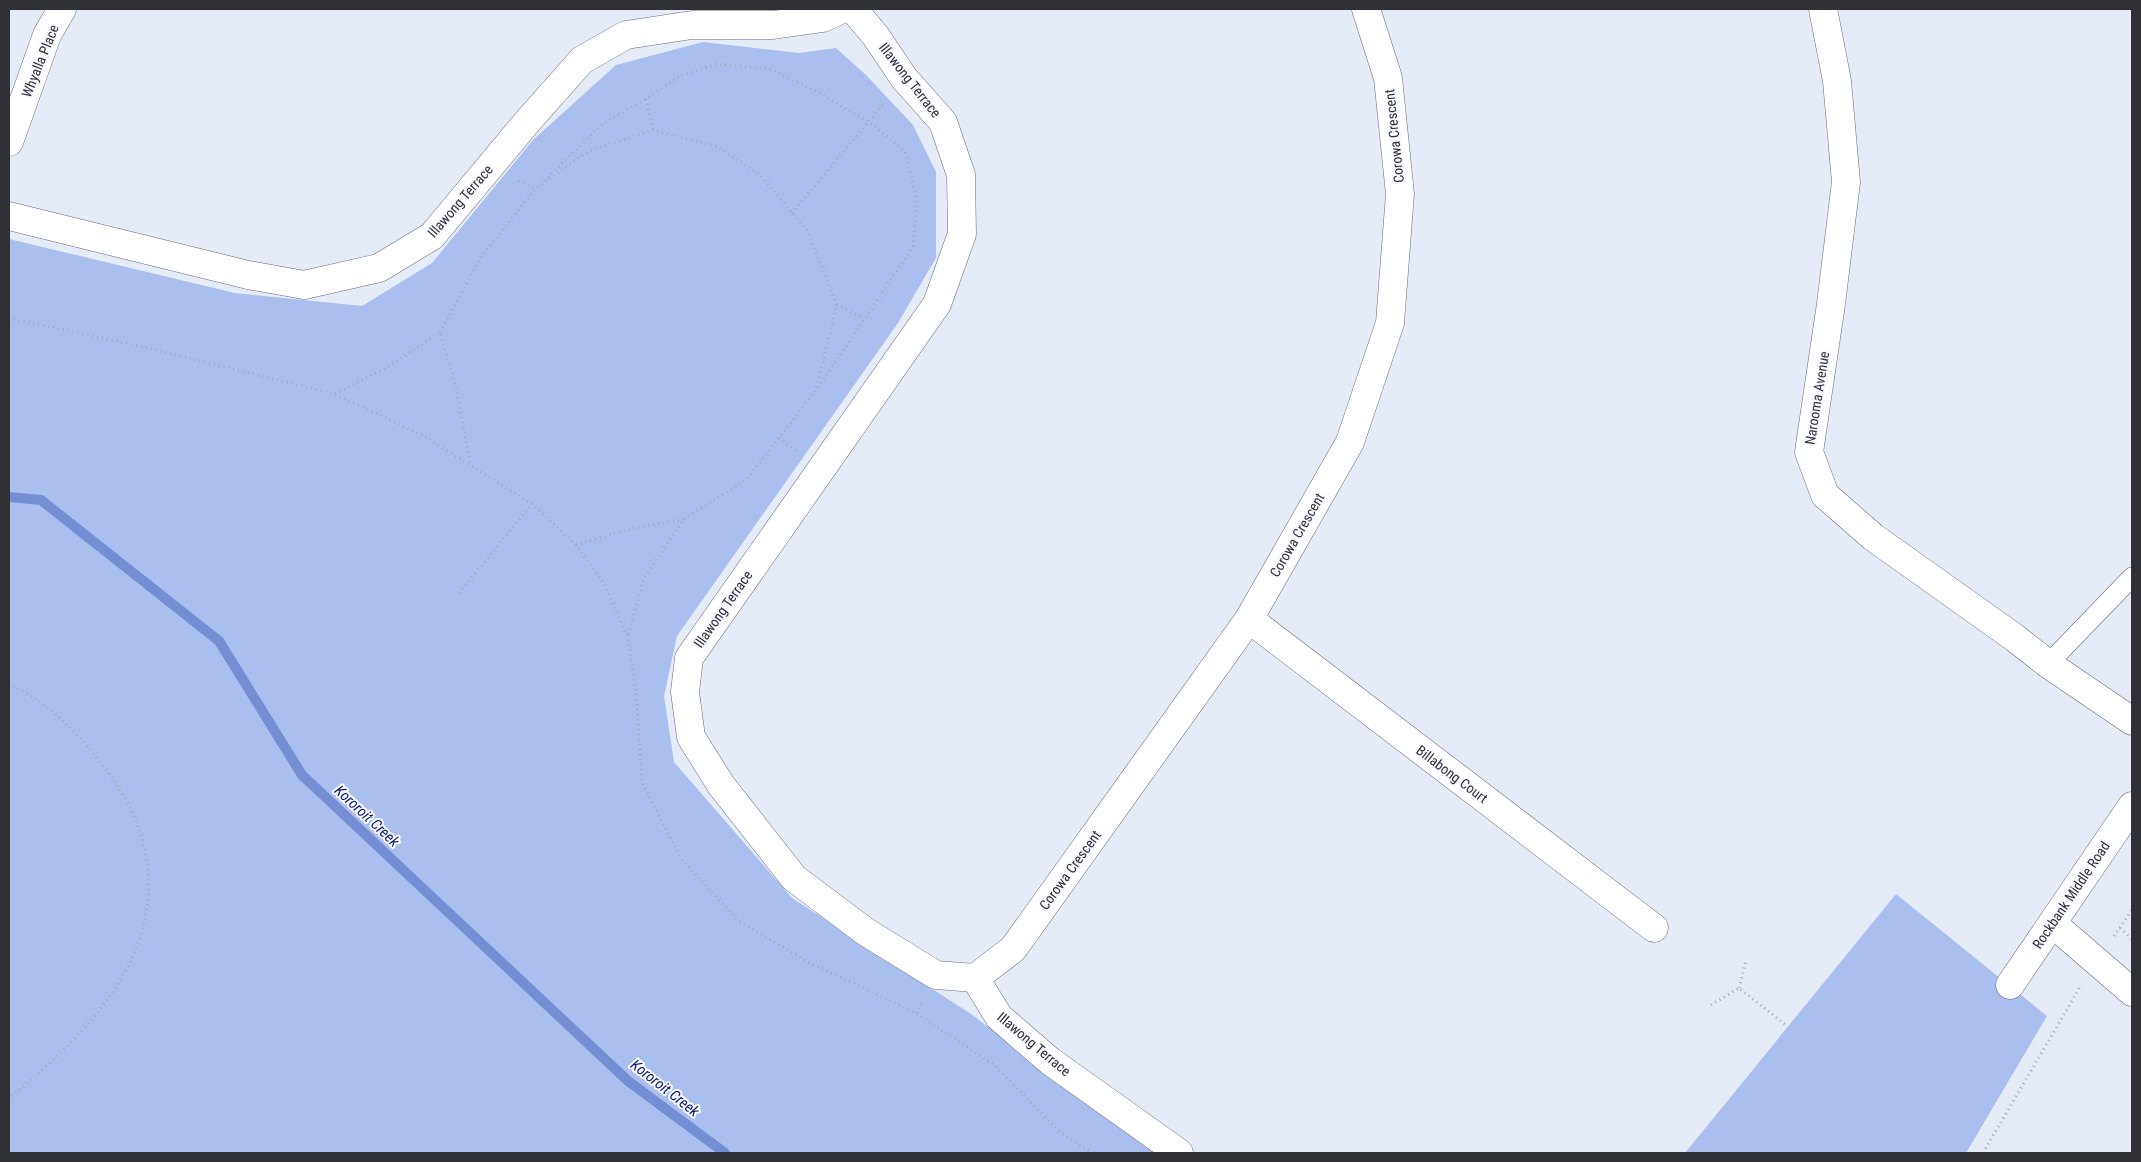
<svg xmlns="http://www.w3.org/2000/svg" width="2141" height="1162" font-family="'Roboto Condensed',sans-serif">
	<rect width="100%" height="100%" fill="#e6ebf8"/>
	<path fill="#abbef0" d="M703,42L799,53L836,48L866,75L913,125L936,172V258L898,323L677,636L664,696L674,762L792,898L971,1014L1156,1153H9V239L235,293L362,306L432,263L533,140L616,65Z
		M1896,894L2047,1016L1966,1153H1685Z"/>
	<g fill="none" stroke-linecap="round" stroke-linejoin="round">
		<path stroke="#748dd3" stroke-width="10" d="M9,497L41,500L219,641L302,775L628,1081L725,1153"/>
		<g stroke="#676b76" stroke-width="20">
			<path id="service" d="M2048,664L2132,577"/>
		</g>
		<g stroke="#676b76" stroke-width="29">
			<path id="minor" d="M853,9L875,35L904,78L943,122L961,175L962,234L937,304L689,658L685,692L691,737L721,785L794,878L866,932L936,975L975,978L999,1017L1050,1061L1179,1153
				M1823,9L1837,81L1846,182L1831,304L1809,452L1825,495L1873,537L2015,638L2048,664L2132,721
				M9,142L47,35L62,9
				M9,216L248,275L304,285L379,268L432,236L527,122L582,60L626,35L692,25H773L823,18L842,9
				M1249,619L1654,928
				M975,978L1013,949L1249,619L1350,442L1390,323L1400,194L1388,78L1366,9"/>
		</g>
		<g stroke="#676b76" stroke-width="29">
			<path id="tertiary" d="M2052,923L2132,992
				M2010,985L2132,806"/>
		</g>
		<path stroke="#a4a8b2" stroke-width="3" stroke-dasharray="1 4" stroke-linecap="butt" d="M646,99L653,130
			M519,181L536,188L538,187
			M544,181L602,124L646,99L680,76L716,64L770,69L818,92L870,123L905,151L917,200L913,247L818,388
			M792,213L885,102
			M837,305L864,318
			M9,318L153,349L335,394L424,436L532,504L576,545L604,583L628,637L636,692L642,782L681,859L739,921L806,961L916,1013L994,1065L1061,1133L1093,1153
			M440,332L482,256L536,188L589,151L653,130L718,147L761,176L807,230L837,305L816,390L747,479L684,519
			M335,394L390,366L440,332L456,388L471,466
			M779,438L796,451
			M576,545L621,531L684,519L644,578L628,636
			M459,593L532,504
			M9,684C45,700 73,729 98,759C182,862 155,960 66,1047C48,1065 30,1083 9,1097
			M2120,928L2132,939
			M2114,936L2132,910
			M1739,988L1746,961
			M1711,1005L1739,988L1786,1025
			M916,1013L922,1002
			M1983,1153L2080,987"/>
		<use href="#service" stroke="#fff" stroke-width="19"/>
		<use href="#minor" stroke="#fff" stroke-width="28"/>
		<use href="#tertiary" stroke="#fff" stroke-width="28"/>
	</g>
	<g text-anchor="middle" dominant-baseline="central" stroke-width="4" stroke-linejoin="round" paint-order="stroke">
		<g font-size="14" fill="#2f3136" stroke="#f7f9fe">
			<text transform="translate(40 61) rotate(-68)">Whyalla Place</text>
			<text transform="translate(910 80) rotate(52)">Illawong Terrace</text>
			<text transform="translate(1394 136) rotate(-96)">Corowa Crescent</text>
			<text transform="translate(460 201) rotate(-49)">Illawong Terrace</text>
			<text transform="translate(1817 398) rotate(-81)">Narooma Avenue</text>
			<text transform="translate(1297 535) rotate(-60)">Corowa Crescent</text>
			<text transform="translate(723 609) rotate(-55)">Illawong Terrace</text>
			<text transform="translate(1452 774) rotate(37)">Billabong Court</text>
			<text transform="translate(1070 870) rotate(-54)">Corowa Crescent</text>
			<text transform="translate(2071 895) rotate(-56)">Rockbank Middle Road</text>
			<text transform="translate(1034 1044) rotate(40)">Illawong Terrace</text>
		</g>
		<g font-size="15" font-style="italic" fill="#101c6d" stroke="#f7f9fe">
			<text transform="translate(367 816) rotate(43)">Kororoit Creek</text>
			<text transform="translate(665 1088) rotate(38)">Kororoit Creek</text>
		</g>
	</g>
	<rect width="2141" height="1162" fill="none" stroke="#2f3136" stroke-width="20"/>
</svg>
